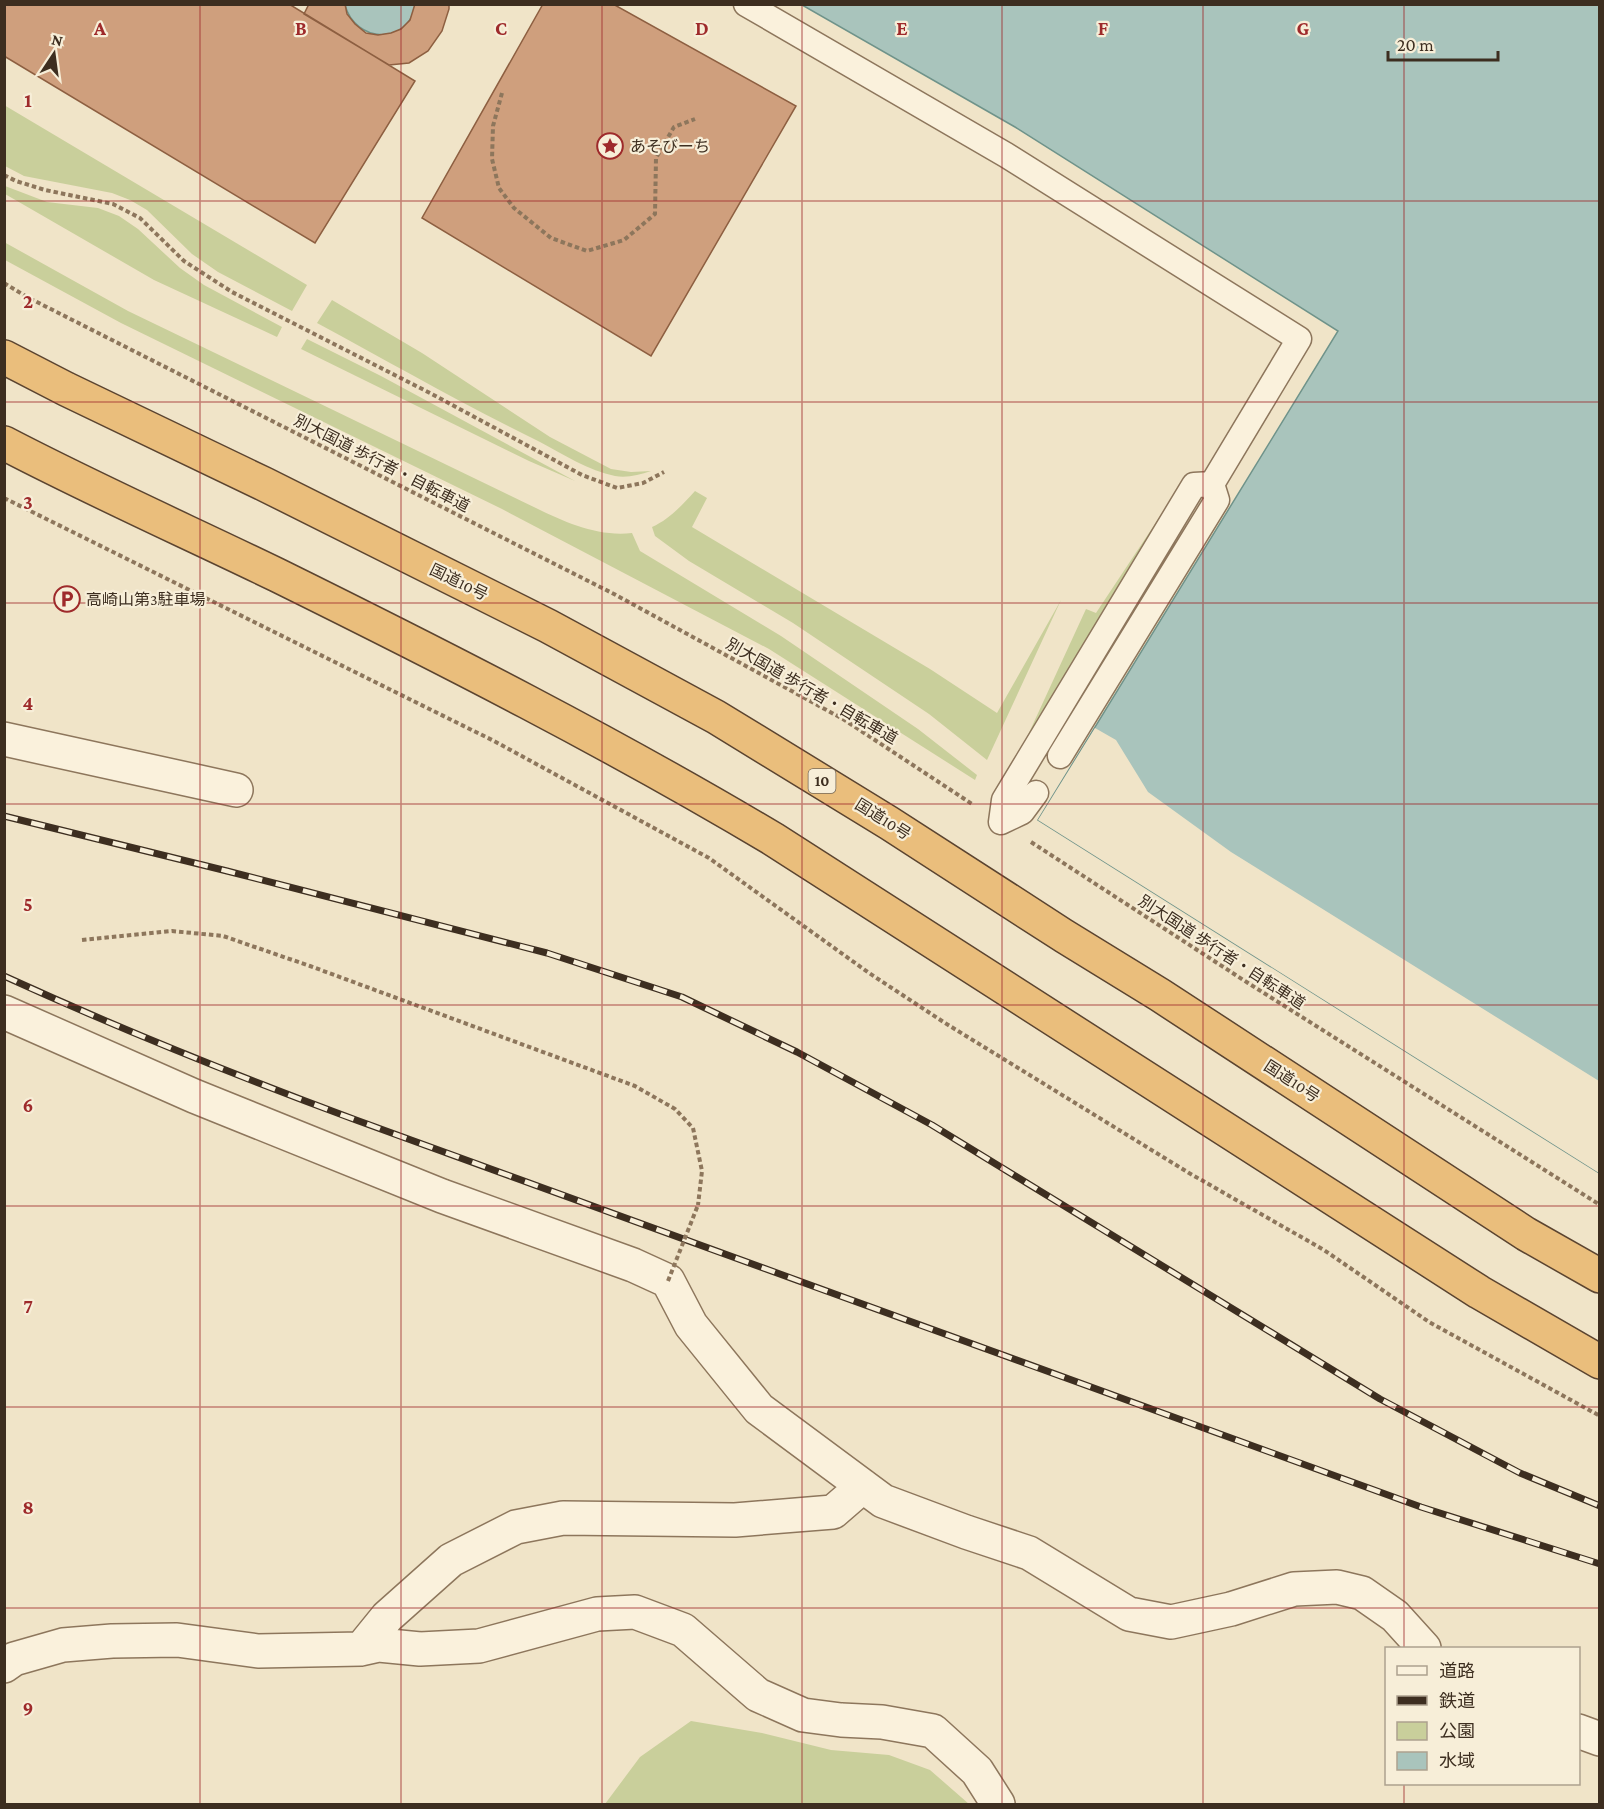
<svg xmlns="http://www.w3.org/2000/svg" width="1604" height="1809" font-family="'Crimson Pro','Noto Sans JP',serif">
	<rect width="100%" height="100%" fill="#f0e4c8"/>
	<path fill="#c9cf9b" d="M4,105L307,285L292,311L218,272L192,254L147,210L130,200L112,193L24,176L5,166Z
		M5,186L47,202L98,208L119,216L138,229L180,268L204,285L282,327L277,337L154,280L5,194Z
		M4,242L128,311L509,495C548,513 588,538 632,533L640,551L781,636L918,729L977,775L975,780L769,649L502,509L121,323L5,260Z
		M332,300L422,353L550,437L611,469L631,472L651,471C639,475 627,478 615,476C589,471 563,454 540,442C464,405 391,363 317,323Z
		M307,339L381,376L575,481L529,461L301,349Z
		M1190,471L1010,774L1086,609L1096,613Z
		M695,491L707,498L692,527L930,669L997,713L1061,600L987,760L929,714L793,623L689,561L655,536L652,527C670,519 682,505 695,491Z
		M691,1721L762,1733L831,1750L889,1755L930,1770L969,1804H605L640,1757Z"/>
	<path fill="#a9c4bc" stroke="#6f938a" stroke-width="1.5" d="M345,5H415C409,46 355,43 345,5Z
		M802,5H1599V1173L1038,820L1338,331L1015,127Z"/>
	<path fill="#f0e4c8" d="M1095,728L1116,740L1148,792L1231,852L1599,1081V1173L1038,820Z"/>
	<path fill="#cf9f7d" stroke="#8d5f41" stroke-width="1.5" d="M4,4H289L415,81L315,243L4,56Z
		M309,4H345L347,14L355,24L366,33L378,35L391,33L401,29L410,20L415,4H449V9L442,31L428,51L409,63L389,65L304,14Z
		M543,4H613L796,106L651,356L422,218Z"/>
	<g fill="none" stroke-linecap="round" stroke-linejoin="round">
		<g stroke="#8d765c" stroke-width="27">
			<path id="pedestrian" d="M746,4L1006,155L1299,339L1212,484L1217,500L1060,756
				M1001,822L1004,800L1194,485L1212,484
				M1001,822L1022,812L1036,793"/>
		</g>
		<g stroke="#8d765c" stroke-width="36">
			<path id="minor" d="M4,739L236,790
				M4,1012L194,1096L442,1196L633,1265L668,1281L691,1325L759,1409L883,1501L966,1532L1029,1553L1129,1614L1171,1622L1231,1609L1294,1589L1337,1587L1362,1593L1395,1616L1424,1648
				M361,1649L387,1617L451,1560L516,1527L563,1518L735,1520L833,1512L863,1486
				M4,1666L14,1659L63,1645L112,1641L177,1640L258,1651L361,1649L379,1645L420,1649L479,1646L597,1614L635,1612L683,1630L758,1695L803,1715L841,1720L882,1722L933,1731L977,1771L998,1804
				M1578,1731L1600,1739"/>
		</g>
		<g stroke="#5b4430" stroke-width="36">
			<path id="trunk" d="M4,357L66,389L264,484L548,626L716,717L889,823L1064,936L1160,995L1526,1234L1600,1276
				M4,443C94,490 186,531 277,575C445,658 612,743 773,839L1479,1292L1600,1362"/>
		</g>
		<path stroke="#8d765c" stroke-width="4" stroke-dasharray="4.5 3" stroke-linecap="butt" d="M502,93L493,126L492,159L499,188L514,208L551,238L587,251L624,240L655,214L656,158L674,127L695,119
			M4,175L16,181L45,190L113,204L140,218L184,261L232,292L430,393L582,475L617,488L643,483L664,472
			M4,283L27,297L614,594L843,719L972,804
			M4,498L494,741L709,858L869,973L945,1023L1189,1173L1324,1250L1429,1322L1600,1416
			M1031,842L1248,983L1600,1205
			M82,940L172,931L223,936L310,966L635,1086L675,1109L693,1128L702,1171L698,1205"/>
		<use href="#pedestrian" stroke="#faf1dc" stroke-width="24"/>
		<use href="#minor" stroke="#faf1dc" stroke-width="33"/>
		<use href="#trunk" stroke="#eabe7c" stroke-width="33"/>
		<g stroke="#3d2e20" stroke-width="7">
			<path id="rail" d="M4,816L227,871L547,953L682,997L797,1052L932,1125L1380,1399L1520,1473L1600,1506
				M4,976C120,1029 237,1076 356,1120L1421,1507L1600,1564"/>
		</g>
		<use href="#rail" stroke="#f7eed8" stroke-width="4.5" stroke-dasharray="14" stroke-linecap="butt"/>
		<path stroke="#8d765c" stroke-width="4" stroke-dasharray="4.5 3" stroke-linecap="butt" d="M668,1281L698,1205"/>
	</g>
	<path fill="none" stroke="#9e2a2b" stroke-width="1.5" stroke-opacity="0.55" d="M200,4V1804M401,4V1804M602,4V1804M802,4V1804M1002,4V1804M1203,4V1804M1404,4V1648M4,201H1600M4,402H1600M4,603H1600M4,804H1600M4,1005H1600M4,1206H1600M4,1407H1600M4,1608H1600M1404,1784V1804"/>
	<defs>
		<g id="sight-ring" transform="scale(1.35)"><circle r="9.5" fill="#f7eed8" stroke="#9e2a2b" stroke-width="1.5"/><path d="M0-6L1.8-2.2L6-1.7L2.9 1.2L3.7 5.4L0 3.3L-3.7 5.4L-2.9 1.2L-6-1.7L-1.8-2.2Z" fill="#9e2a2b"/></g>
		<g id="parking-ring" transform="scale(1.35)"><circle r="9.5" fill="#f7eed8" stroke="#9e2a2b" stroke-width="1.5"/><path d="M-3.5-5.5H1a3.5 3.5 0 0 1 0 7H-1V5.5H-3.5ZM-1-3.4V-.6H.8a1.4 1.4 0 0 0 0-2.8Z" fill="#9e2a2b"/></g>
	</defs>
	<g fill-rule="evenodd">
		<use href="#sight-ring" x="610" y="146"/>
		<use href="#parking-ring" x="67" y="599"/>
	</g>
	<g text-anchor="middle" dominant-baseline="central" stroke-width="4.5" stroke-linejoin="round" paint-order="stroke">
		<rect fill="#f7eed8" stroke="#756857" stroke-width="1.5" x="808.5" y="769" width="27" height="24" rx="4.5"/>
		<g font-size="15" font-weight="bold" fill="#3d2e20">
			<text x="822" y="781">10</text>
		</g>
		<g font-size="16" fill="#3d2e20" stroke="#f7eed8" text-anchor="start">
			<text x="630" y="146">あそびーち</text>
			<text x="86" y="599">高崎山第3駐車場</text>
		</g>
		<g font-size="16" fill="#3d2e20" stroke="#f7eed8">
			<text transform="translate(382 463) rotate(27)">別大国道 歩行者・自転車道</text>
			<text transform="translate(459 582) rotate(26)">国道10号</text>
			<text transform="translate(812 691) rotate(30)">別大国道 歩行者・自転車道</text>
			<text transform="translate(883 819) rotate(32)">国道10号</text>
			<text transform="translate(1222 952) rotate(33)">別大国道 歩行者・自転車道</text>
			<text transform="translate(1292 1081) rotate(33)">国道10号</text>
		</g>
	</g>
	<g font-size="20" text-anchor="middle" font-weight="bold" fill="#9e2a2b" stroke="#f7eed8" stroke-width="4.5" stroke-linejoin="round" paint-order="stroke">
		<text x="100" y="35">A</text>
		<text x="301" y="35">B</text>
		<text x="501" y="35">C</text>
		<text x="702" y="35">D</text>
		<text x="902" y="35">E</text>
		<text x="1103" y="35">F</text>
		<text x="1303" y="35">G</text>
		<text x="28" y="107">1</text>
		<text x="28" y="308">2</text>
		<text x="28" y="509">3</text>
		<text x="28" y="710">4</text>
		<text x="28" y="911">5</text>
		<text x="28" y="1112">6</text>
		<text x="28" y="1313">7</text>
		<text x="28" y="1514">8</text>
		<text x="28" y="1715">9</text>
	</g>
	<rect width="1604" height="1809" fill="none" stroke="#3d2e20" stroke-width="12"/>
	<rect x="1385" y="1647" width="195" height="138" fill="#f7eed8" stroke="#ada18e" stroke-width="1.5"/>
	<rect x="1397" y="1666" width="30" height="9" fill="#faf1dc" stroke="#ada18e" stroke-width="1.5"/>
	<text x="1439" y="1677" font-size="18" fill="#3d2e20">道路</text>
	<rect x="1397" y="1696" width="30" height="9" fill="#3d2e20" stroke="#ada18e" stroke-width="1.5"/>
	<text x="1439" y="1707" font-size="18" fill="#3d2e20">鉄道</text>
	<rect x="1397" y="1722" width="30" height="18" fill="#c9cf9b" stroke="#ada18e" stroke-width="1.5"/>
	<text x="1439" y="1737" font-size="18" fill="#3d2e20">公園</text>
	<rect x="1397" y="1752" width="30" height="18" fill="#a9c4bc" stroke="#ada18e" stroke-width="1.5"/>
	<text x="1439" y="1767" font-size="18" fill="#3d2e20">水域</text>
	<g transform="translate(54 54) rotate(13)" stroke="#f7eed8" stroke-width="4.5" paint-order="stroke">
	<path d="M0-4.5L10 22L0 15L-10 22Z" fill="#3d2e20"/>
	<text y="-9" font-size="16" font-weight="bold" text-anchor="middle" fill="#3d2e20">N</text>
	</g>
	<path d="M1388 51v9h110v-9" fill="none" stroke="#3d2e20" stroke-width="3"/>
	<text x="1397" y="51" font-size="18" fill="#3d2e20" stroke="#f7eed8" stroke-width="4.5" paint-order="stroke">20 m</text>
</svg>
